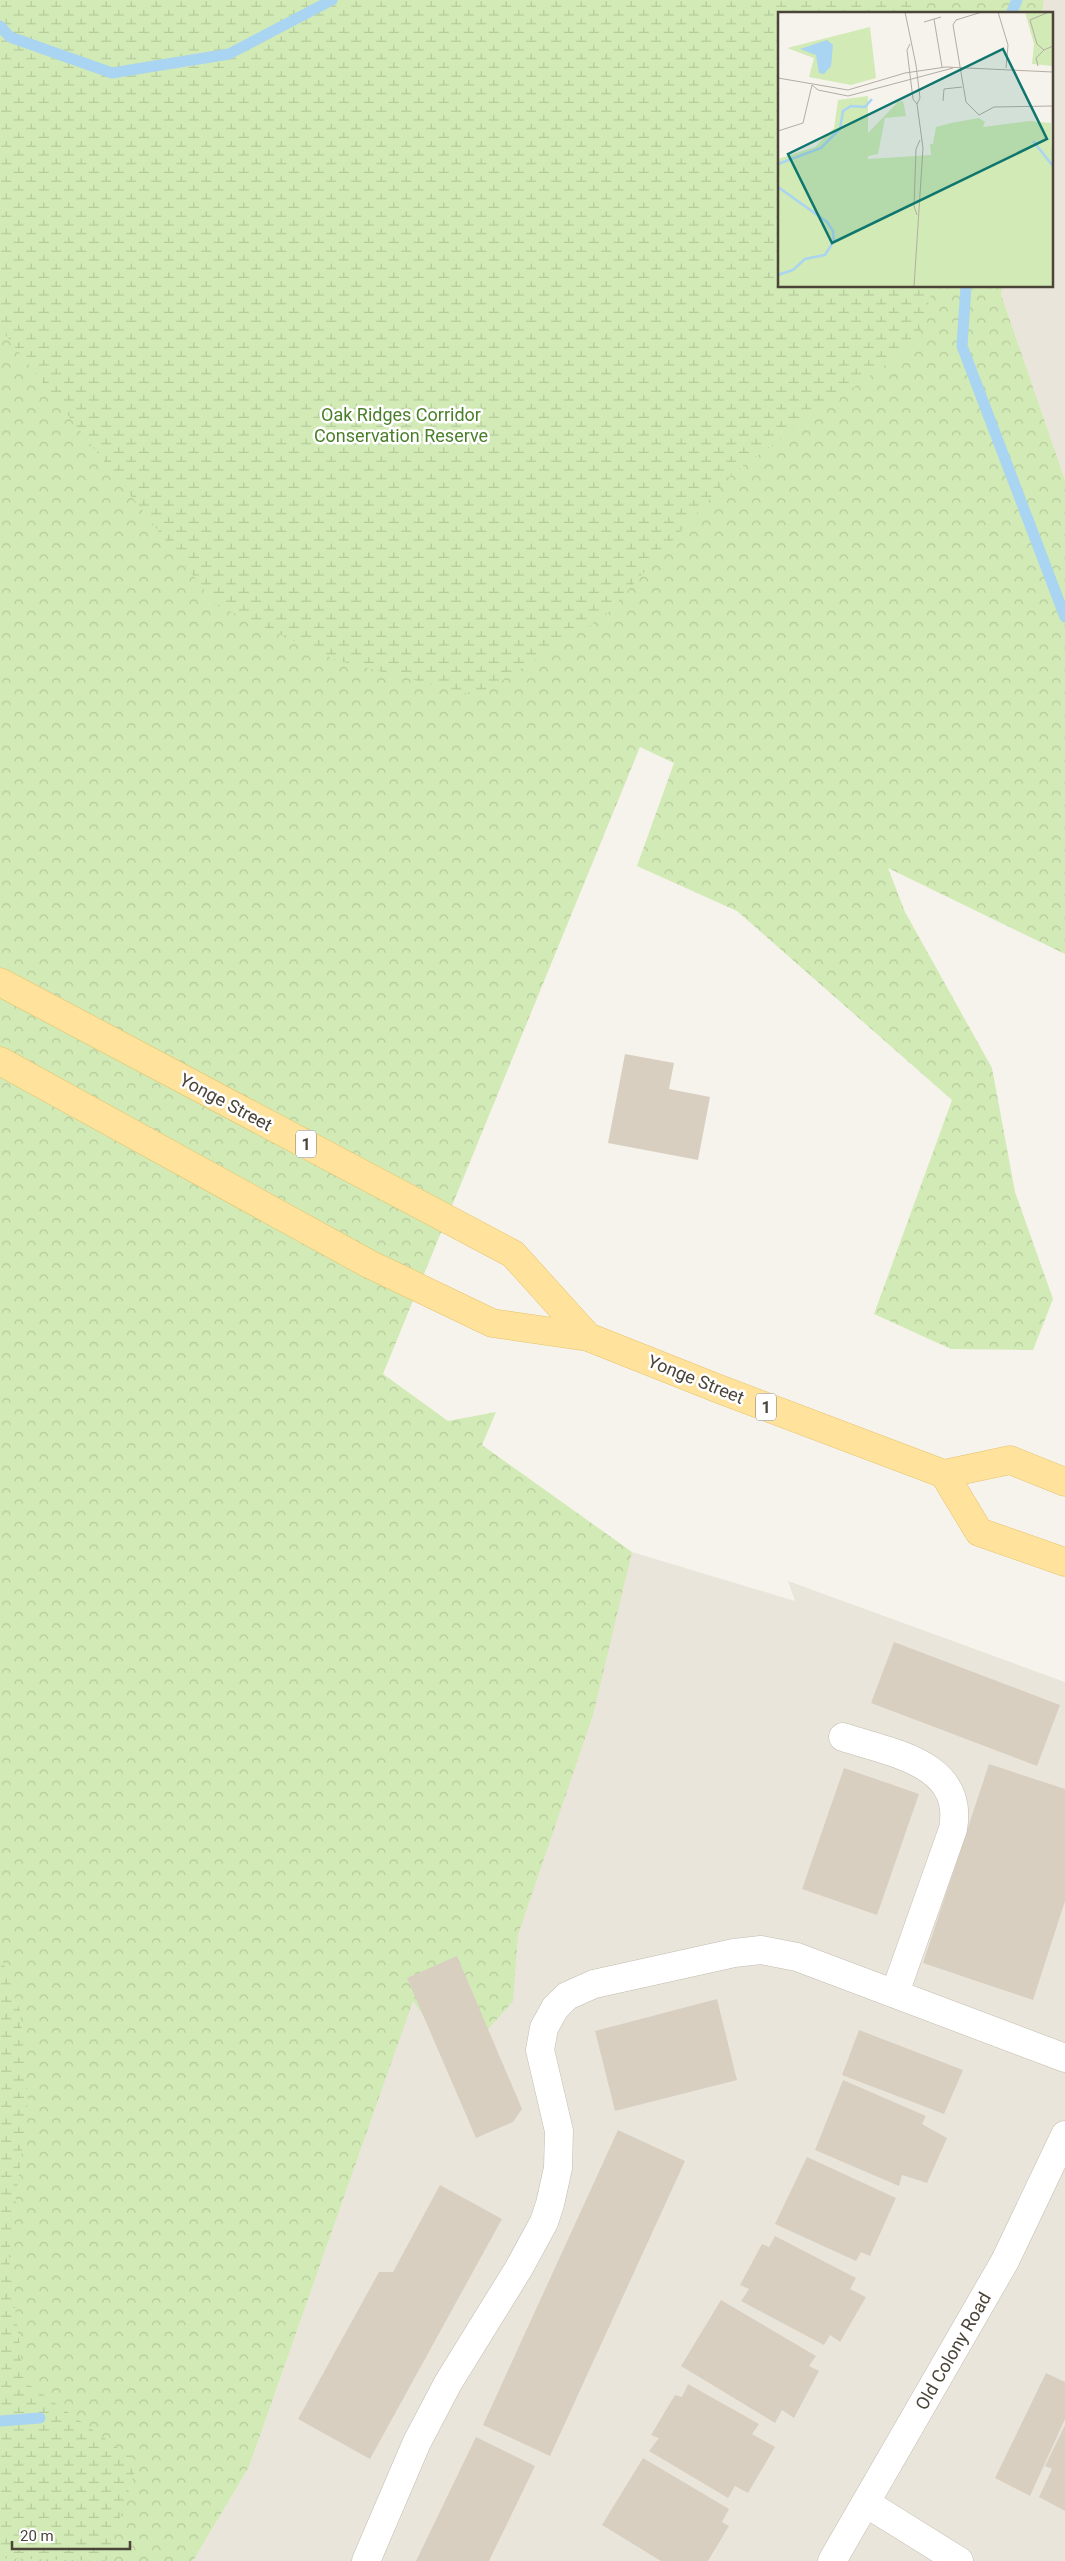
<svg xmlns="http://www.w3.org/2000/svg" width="1065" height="2561" font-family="Roboto,sans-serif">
	<defs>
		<pattern id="forest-crowns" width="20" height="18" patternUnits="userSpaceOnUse" patternTransform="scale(1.25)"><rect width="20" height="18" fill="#d2eab5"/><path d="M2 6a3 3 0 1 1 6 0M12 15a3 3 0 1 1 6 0" fill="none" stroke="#b6ca9c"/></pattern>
		<pattern id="wetland-marsh" width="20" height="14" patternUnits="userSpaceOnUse" patternTransform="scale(1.25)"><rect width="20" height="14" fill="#d2eab5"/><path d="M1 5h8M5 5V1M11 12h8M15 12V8" fill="none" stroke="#b6ca9c"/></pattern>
	</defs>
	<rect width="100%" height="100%" fill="#f6f3ec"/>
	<path fill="#eae5da" d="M1044,0H1065V480L1001,294L1003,286H1051V14H1042Z
		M632,1552L795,1601L788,1581L1065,1682V2561H193L249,2467L391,2063L334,1960L440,1944Z"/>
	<path fill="url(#forest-crowns)" d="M0,0H1044L1042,14H779V286H1003L1001,294L1065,480V954L888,868L905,912L992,1068L1015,1192L1053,1299L1033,1350L951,1349L874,1314L952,1100L737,911L637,866L674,763L640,747L383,1374L448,1421L496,1412L482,1445L632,1552L593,1715L518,1935L513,2001L482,2036L450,2052L413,2001L249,2467L193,2561H0Z"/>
	<path fill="url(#wetland-marsh)" d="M0,0H915L914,14H779V286H934L916,343L732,474L605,616L477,696L336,660L216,605L0,328Z
		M0,1954L20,2011L28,2100L9,2257L24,2381L138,2462L106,2561L0,2558Z"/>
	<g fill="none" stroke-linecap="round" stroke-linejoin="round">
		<path stroke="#a9d4f2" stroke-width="11" d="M1011,14L1017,0
			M0,26L10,37L112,73L229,54L332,0
			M966,286L962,346L1065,617
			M0,2421L40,2418"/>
	</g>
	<path fill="#d8cfc1" d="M625,1054L674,1063L669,1089L710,1097L698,1160L608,1143Z
		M894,1642L1060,1705L1037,1766L871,1703Z
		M989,1764L1065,1789V1901L1033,2000L923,1963Z
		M844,1768L919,1794L877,1915L802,1889Z
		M457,1956L522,2109L513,2122L476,2138L407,1978Z
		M717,1999L737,2080L615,2111L595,2031Z
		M859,2030L963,2070L944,2114L842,2075Z
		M843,2080L926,2116L922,2124L947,2138L927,2183L902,2175L899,2186L815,2150Z
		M618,2130L685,2161L550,2456L483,2425Z
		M807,2157L896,2198L870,2256L861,2252L856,2261L775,2224Z
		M440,2185L502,2219L370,2459L298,2419L379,2272H393Z
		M775,2236L856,2278L850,2289L866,2297L840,2342L830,2335L824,2345L741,2301L749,2289L740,2285L762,2244L769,2247Z
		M721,2300L816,2356L809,2366L819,2371L794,2418L782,2410L775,2423L681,2366Z
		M1046,2373L1065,2382V2419L1030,2496L995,2478Z
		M688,2384L759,2424L752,2434L775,2447L748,2493L735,2486L728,2498L649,2451L659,2438L651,2435L675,2395L682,2397Z
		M1065,2425V2511L1039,2497L1052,2469L1045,2466Z
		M476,2437L535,2466L489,2561H416Z
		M643,2458L729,2509L722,2522L729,2526L708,2561H661L602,2525Z"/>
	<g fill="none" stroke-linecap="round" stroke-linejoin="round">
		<g stroke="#c2bbae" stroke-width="29">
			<path id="minor" d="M843,1737C890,1753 965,1762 953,1829L895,1993
				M866,2503L959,2561
				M366,2561L417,2442L448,2383L519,2268L544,2222L550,2204L558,2168L559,2131L540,2050L544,2028L555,2008L567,1996L594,1984L734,1953L761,1950L797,1957L1065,2058
				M832,2561L1005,2261L1065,2135"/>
		</g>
		<g stroke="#e6c16a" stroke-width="29">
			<path id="major" d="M0,982L513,1254L588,1337
				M0,1061L369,1264L492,1323L588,1337L719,1389L944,1474L1010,1460L1065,1482
				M944,1474L979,1532L1065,1562"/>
		</g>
		<use href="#minor" stroke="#fff" stroke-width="28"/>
		<use href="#major" stroke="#ffe39c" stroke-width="28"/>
	</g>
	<g text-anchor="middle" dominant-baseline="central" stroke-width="5" stroke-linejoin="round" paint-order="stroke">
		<g fill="#fff" stroke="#817c74" stroke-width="1">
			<rect x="296" y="1130.5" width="20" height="27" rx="4"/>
			<rect x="756" y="1393.5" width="20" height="27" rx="4"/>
		</g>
		<g font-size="16" font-weight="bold" fill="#4b4439">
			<text x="306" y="1144">1</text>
			<text x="766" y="1407">1</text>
		</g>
		<g font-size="18" fill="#4a7f2a" stroke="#fff">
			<text x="401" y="414">Oak Ridges Corridor<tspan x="401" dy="21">Conservation Reserve</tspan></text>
		</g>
		<g font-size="18" fill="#4b4439" stroke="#fff">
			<text transform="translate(226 1102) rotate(28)">Yonge Street</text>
			<text transform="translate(696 1379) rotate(22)">Yonge Street</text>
			<text transform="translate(953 2351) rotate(-60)">Old Colony Road</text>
		</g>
	</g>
	<g transform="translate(778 12)">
		<rect width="275" height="275" fill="#f6f3ec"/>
		<path d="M247,0H275V54L254,52L256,32ZM92,15L98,66L73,73L31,65L36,46L9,36ZM90,84V121L120,90L125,89L128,104L107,106L100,142L90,144V147L153,143L152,132H155L158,115L173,111L201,106L207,110L205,115L251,109L273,111L275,275H0V147L37,135L56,116L60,88Z" fill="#d2eab5"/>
		<path d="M265,118L275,138V266L269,241L259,229L247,218L213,205L209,200L210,188L218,179L220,171L213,156L222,147L253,132L255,119ZM45,140L93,163L95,176L96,188L80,221L72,247L63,259L55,263L48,262L38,254L40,219L0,199V161L20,153L34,142ZM0,251L17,267V275H0Z" fill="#d2eab5"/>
		<path d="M87,26L90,59L70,61L67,28Z" fill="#d2eab5"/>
		<path d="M49,28L55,33L53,54L46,62L41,61L38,43L22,37Z" fill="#a9d4f2"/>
		<path fill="none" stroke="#a9d4f2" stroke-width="2.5" d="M255,129L275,154M0,152L43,136L62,117L65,99L73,94L87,95L94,87M0,175L49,210L55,219L56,229L47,243L27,247L15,258L0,263"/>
		<path fill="none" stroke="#b2ada4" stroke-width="1" d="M127,0L138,53L142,86L139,92M204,0L178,8L175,13L188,90L201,103L216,95L275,94M220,0L230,33L228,56M271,0L252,8L259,32L266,38L275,34M156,7L164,55M146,10L163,5M132,32L129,38L135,87L139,92L145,136L136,275M260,54L258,46L266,38M0,66L70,78L127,61L168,55L275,60M34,73L40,78L70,84L175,56M165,89L166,77L184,75M0,119L25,111L34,73M139,203L136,194L138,137L142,128"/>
		<path fill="#0f766e" fill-opacity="0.15" stroke="#0f766e" stroke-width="2.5" d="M225,37L269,127L54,231L10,142Z"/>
		<rect width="275" height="275" fill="none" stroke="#4b4439" stroke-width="2.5"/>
	</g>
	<path d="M12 2541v8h118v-8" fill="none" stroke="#4b4439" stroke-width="2.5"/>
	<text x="20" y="2541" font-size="15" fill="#4b4439" stroke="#ffffff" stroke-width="4" paint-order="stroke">20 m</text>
</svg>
